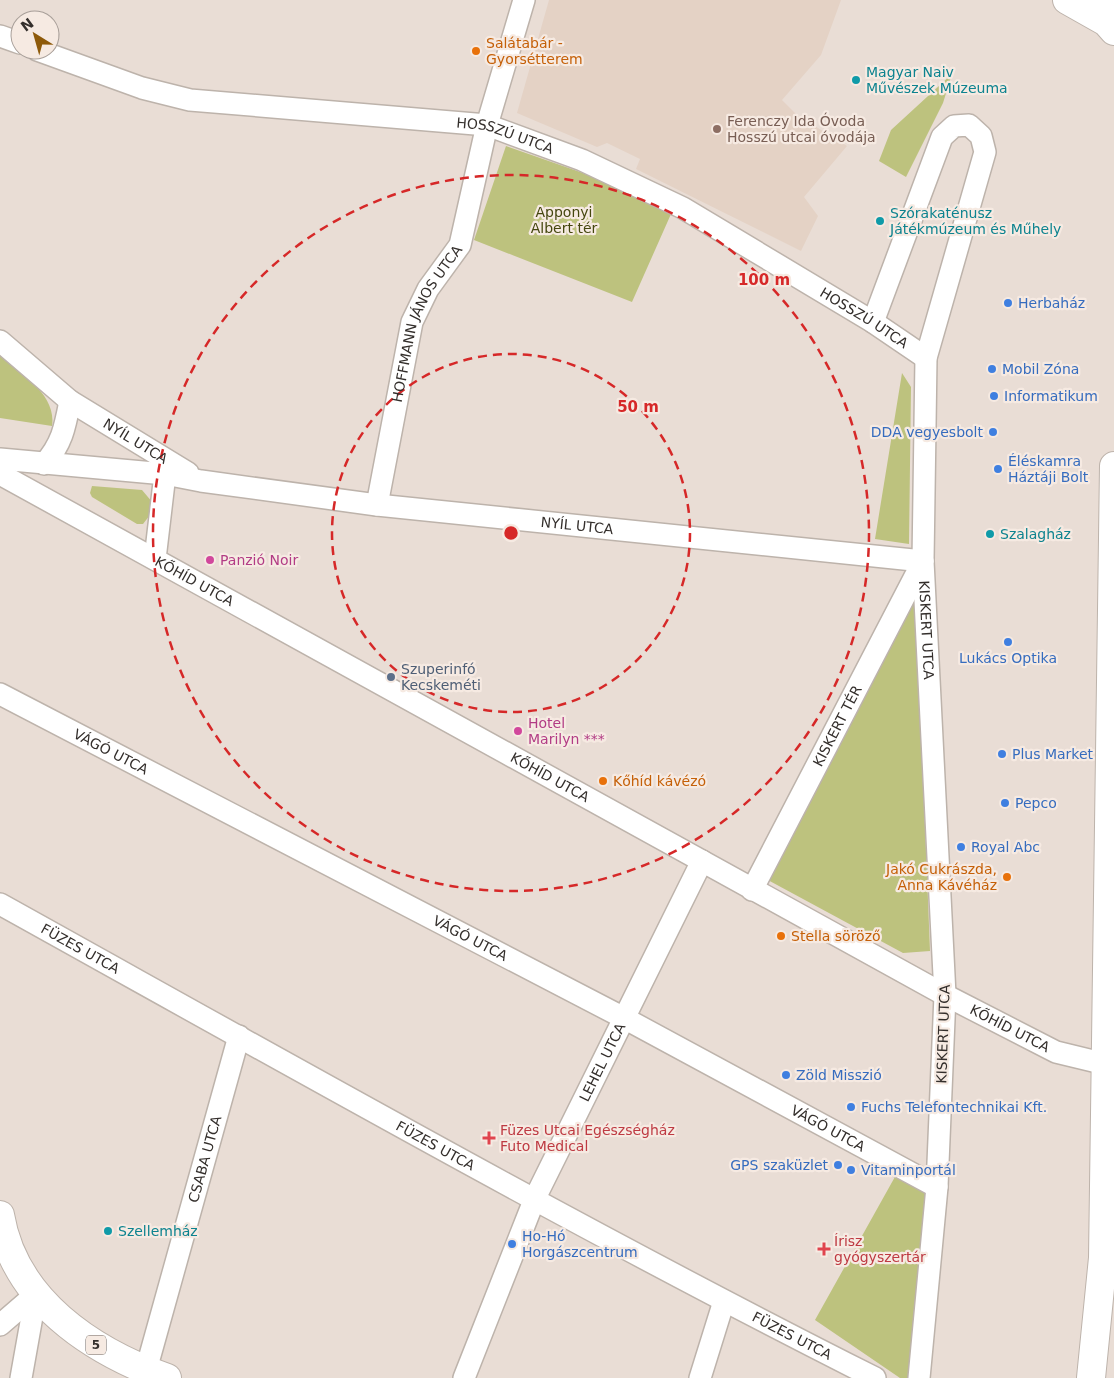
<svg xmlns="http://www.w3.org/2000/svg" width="1114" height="1378" font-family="'DejaVu Sans',sans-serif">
	<rect width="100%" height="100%" fill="#e9ddd5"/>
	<path fill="#e4d2c5" d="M549,0H841L821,55L782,100L797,115L847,146L804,197L818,216L801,251L636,169L640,159L607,143L597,147L517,113Z"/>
	<path fill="#bdc27e" d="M952,74L943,103L906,177L879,161L891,130Z
		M506,146L583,173L671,214L632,302L474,240Z
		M0,355C21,373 57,395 52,426L0,418Z
		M902,373L911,387L909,544L875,539Z
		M92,486L142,490L153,503L150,515L143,524H137L92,497L90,493Z
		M916,597L930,951L903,953L766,879Z
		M896,1175L926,1192L911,1378H900L815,1320Z"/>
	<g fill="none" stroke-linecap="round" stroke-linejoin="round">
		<g stroke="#bdb3ab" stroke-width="24">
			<g id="street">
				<path d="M0,36L20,43"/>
				<path id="s1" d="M37,50L142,88L190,100L487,125L582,160L683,208L873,322L926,358"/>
				<path id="s2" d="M873,322L942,137L954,126L969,125L981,136L985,152L926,358L923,561L945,995L937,1187L919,1378"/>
				<path id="s3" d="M0,341L70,401L188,473"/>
				<path id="s4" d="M0,459L165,474L201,481L377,505L923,561"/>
				<path d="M44,464C62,444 65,427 70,401"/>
				<path id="s5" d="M0,474L945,995L1056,1052L1114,1066"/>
				<path id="s6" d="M377,505L412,322L428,289L460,245L487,125L524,0"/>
				<path d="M155,559L165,474"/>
				<path id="s7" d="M0,694L624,1018L937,1187"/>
				<path id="s8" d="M752,890L923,561"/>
				<path id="s9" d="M0,904C290,1065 579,1229 875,1378"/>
				<path d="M0,1325L36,1294"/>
				<path id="s10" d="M146,1370L239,1036"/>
				<path d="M21,1378L36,1294"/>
				<path id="s11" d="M464,1378L535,1198L702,861"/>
				<path d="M700,1378L724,1301"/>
			</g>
		</g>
		<g stroke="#bdb3ab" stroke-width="30">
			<path id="secondary" d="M1067,0L1106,22L1114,31
				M1107,0L1114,3
				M1091,1378L1103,1258L1114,466"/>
		</g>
		<g stroke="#bdb3ab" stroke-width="30">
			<path id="primary" d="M0,1215C14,1300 91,1351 167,1378"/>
		</g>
		<use href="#street" stroke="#fff" stroke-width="21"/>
		<use href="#secondary" stroke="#fff" stroke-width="28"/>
		<use href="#primary" stroke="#fff" stroke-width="28"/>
	</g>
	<g fill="none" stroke="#d62828" stroke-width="2.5" stroke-dasharray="9 6">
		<circle cx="511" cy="533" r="179"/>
		<circle cx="511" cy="533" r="358"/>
	</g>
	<g fill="#e8710a" stroke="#f6eae2" stroke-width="2">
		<circle cx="476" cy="51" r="5"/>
		<circle cx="603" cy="781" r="5"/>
		<circle cx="1007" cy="877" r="5"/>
		<circle cx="781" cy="936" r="5"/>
	</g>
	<g fill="#0f9aa8" stroke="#f6eae2" stroke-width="2">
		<circle cx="856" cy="80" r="5"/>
		<circle cx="880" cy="221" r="5"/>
		<circle cx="990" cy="534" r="5"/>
		<circle cx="108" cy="1231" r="5"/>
	</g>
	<circle fill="#8d6e63" stroke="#f6eae2" stroke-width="2" cx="717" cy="129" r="5"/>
	<g fill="#3f7fe0" stroke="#f6eae2" stroke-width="2">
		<circle cx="1008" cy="303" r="5"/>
		<circle cx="992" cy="369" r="5"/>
		<circle cx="994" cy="396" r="5"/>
		<circle cx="993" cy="432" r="5"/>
		<circle cx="998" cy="469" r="5"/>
		<circle cx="1008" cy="642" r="5"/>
		<circle cx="1002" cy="754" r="5"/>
		<circle cx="1005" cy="803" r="5"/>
		<circle cx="961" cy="847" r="5"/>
		<circle cx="786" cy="1075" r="5"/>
		<circle cx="851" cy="1107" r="5"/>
		<circle cx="838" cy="1165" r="5"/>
		<circle cx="851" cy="1170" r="5"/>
		<circle cx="512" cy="1244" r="5"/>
	</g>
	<g fill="#d1479c" stroke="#f6eae2" stroke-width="2">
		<circle cx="210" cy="560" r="5"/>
		<circle cx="518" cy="731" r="5"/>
	</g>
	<circle fill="#5c6f8a" stroke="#f6eae2" stroke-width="2" cx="391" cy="677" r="5"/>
	<g fill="#e0444e" stroke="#f6eae2" stroke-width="2">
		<path d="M486.5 1130.5h5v5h5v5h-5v5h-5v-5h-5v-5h5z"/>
		<path d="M821.5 1241.5h5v5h5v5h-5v5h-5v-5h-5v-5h5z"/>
	</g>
	<g text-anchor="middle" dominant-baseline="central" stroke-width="4.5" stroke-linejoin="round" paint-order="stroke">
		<rect fill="#f6eae2" stroke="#6e6763" stroke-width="1" x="86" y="1335.5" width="20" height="19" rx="4"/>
		<g font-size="12" font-weight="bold" fill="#342f2c">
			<text x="96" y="1345">5</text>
		</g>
		<g font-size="14" fill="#c56008" stroke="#f6eae2" text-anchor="start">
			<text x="486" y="43">Salátabár -<tspan x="486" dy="16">Gyorsétterem</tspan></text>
			<text x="613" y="781">Kőhíd kávézó</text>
			<text x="997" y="869" text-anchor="end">Jakó Cukrászda,<tspan x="997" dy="16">Anna Kávéház</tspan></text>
			<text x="791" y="936">Stella söröző</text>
		</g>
		<g font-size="14" fill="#0d838f" stroke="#f6eae2" text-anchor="start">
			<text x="866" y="72">Magyar Naiv<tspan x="866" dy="16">Művészek Múzeuma</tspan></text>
			<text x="890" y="213">Szórakaténusz<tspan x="890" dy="16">Játékmúzeum és Műhely</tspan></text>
			<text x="1000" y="534">Szalagház</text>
			<text x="118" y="1231">Szellemház</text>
		</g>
		<g font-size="14" fill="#785e54" stroke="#f6eae2" text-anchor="start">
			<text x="727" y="121">Ferenczy Ida Óvoda<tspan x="727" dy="16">Hosszú utcai óvodája</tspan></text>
		</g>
		<g font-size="14" fill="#342f2c" stroke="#f6eae2">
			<text stroke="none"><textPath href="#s1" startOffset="479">HOSSZÚ UTCA</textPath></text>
			<text stroke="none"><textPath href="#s1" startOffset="884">HOSSZÚ UTCA</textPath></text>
			<text stroke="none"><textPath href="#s6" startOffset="190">HOFFMANN JÁNOS UTCA</textPath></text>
			<text stroke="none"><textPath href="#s3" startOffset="169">NYÍL UTCA</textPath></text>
			<text stroke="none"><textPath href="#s4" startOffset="581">NYÍL UTCA</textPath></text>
			<text stroke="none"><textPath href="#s5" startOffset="222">KŐHÍD UTCA</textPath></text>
			<text stroke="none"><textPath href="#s2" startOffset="748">KISKERT UTCA</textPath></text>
			<text stroke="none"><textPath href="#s8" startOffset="185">KISKERT TÉR</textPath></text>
			<text stroke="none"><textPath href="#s7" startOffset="125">VÁGÓ UTCA</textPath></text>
			<text stroke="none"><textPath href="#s5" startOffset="628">KŐHÍD UTCA</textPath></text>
			<text stroke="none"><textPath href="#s7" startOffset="530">VÁGÓ UTCA</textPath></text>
			<text stroke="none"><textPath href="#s9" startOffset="92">FÜZES UTCA</textPath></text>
			<text stroke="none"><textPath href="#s5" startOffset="1152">KŐHÍD UTCA</textPath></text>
			<text transform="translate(943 1034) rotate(-88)">KISKERT UTCA</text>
			<text stroke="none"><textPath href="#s11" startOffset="345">LEHEL UTCA</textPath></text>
			<text stroke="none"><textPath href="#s7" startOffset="935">VÁGÓ UTCA</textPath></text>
			<text stroke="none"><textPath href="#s9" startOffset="498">FÜZES UTCA</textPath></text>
			<text stroke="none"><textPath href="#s10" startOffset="219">CSABA UTCA</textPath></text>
			<text stroke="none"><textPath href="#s9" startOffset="902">FÜZES UTCA</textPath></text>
		</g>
		<g font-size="14" fill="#45470f" stroke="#f6eae2">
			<text x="564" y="212">Apponyi<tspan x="564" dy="16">Albert tér</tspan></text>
		</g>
		<g font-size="14" fill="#366cbe" stroke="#f6eae2" text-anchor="start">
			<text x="1018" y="303">Herbaház</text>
			<text x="1002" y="369">Mobil Zóna</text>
			<text x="1004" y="396">Informatikum</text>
			<text x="983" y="432" text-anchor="end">DDA vegyesbolt</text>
			<text x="1008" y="461">Éléskamra<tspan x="1008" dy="16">Háztáji Bolt</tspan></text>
			<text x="1008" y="658" text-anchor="middle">Lukács Optika</text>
			<text x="1012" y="754">Plus Market</text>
			<text x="1015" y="803">Pepco</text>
			<text x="971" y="847">Royal Abc</text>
			<text x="796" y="1075">Zöld Misszió</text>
			<text x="861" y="1107">Fuchs Telefontechnikai Kft.</text>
			<text x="828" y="1165" text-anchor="end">GPS szaküzlet</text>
			<text x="861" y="1170">Vitaminportál</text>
			<text x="522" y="1236">Ho-Hó<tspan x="522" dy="16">Horgászcentrum</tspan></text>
		</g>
		<g font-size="14" fill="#b23c85" stroke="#f6eae2" text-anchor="start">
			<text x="220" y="560">Panzió Noir</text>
			<text x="528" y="723">Hotel<tspan x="528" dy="16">Marilyn ***</tspan></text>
		</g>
		<g font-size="14" fill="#4e5e75" stroke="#f6eae2" text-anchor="start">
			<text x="401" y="669">Szuperinfó<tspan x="401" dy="16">Kecskeméti</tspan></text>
		</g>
		<g font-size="14" fill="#be3a42" stroke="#f6eae2" text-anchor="start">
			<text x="500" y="1130">Füzes Utcai Egészségház<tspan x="500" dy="16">Futo Medical</tspan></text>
			<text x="834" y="1241">Írisz<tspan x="834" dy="16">gyógyszertár</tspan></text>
		</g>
	</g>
	<circle cx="511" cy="533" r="8" fill="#d62828" stroke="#f6eae2" stroke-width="2.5"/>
	<g font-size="15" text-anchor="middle" font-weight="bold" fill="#d62828" stroke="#f6eae2" stroke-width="4.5" stroke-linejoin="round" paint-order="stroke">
		<text x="764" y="285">100 m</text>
		<text x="638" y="412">50 m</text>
	</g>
	<g transform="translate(35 35) rotate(323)"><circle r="24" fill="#f6eae2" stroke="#a89f99"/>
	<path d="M0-4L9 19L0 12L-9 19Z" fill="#8e5a0a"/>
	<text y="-8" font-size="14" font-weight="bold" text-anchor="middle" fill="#342f2c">N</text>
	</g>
</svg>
